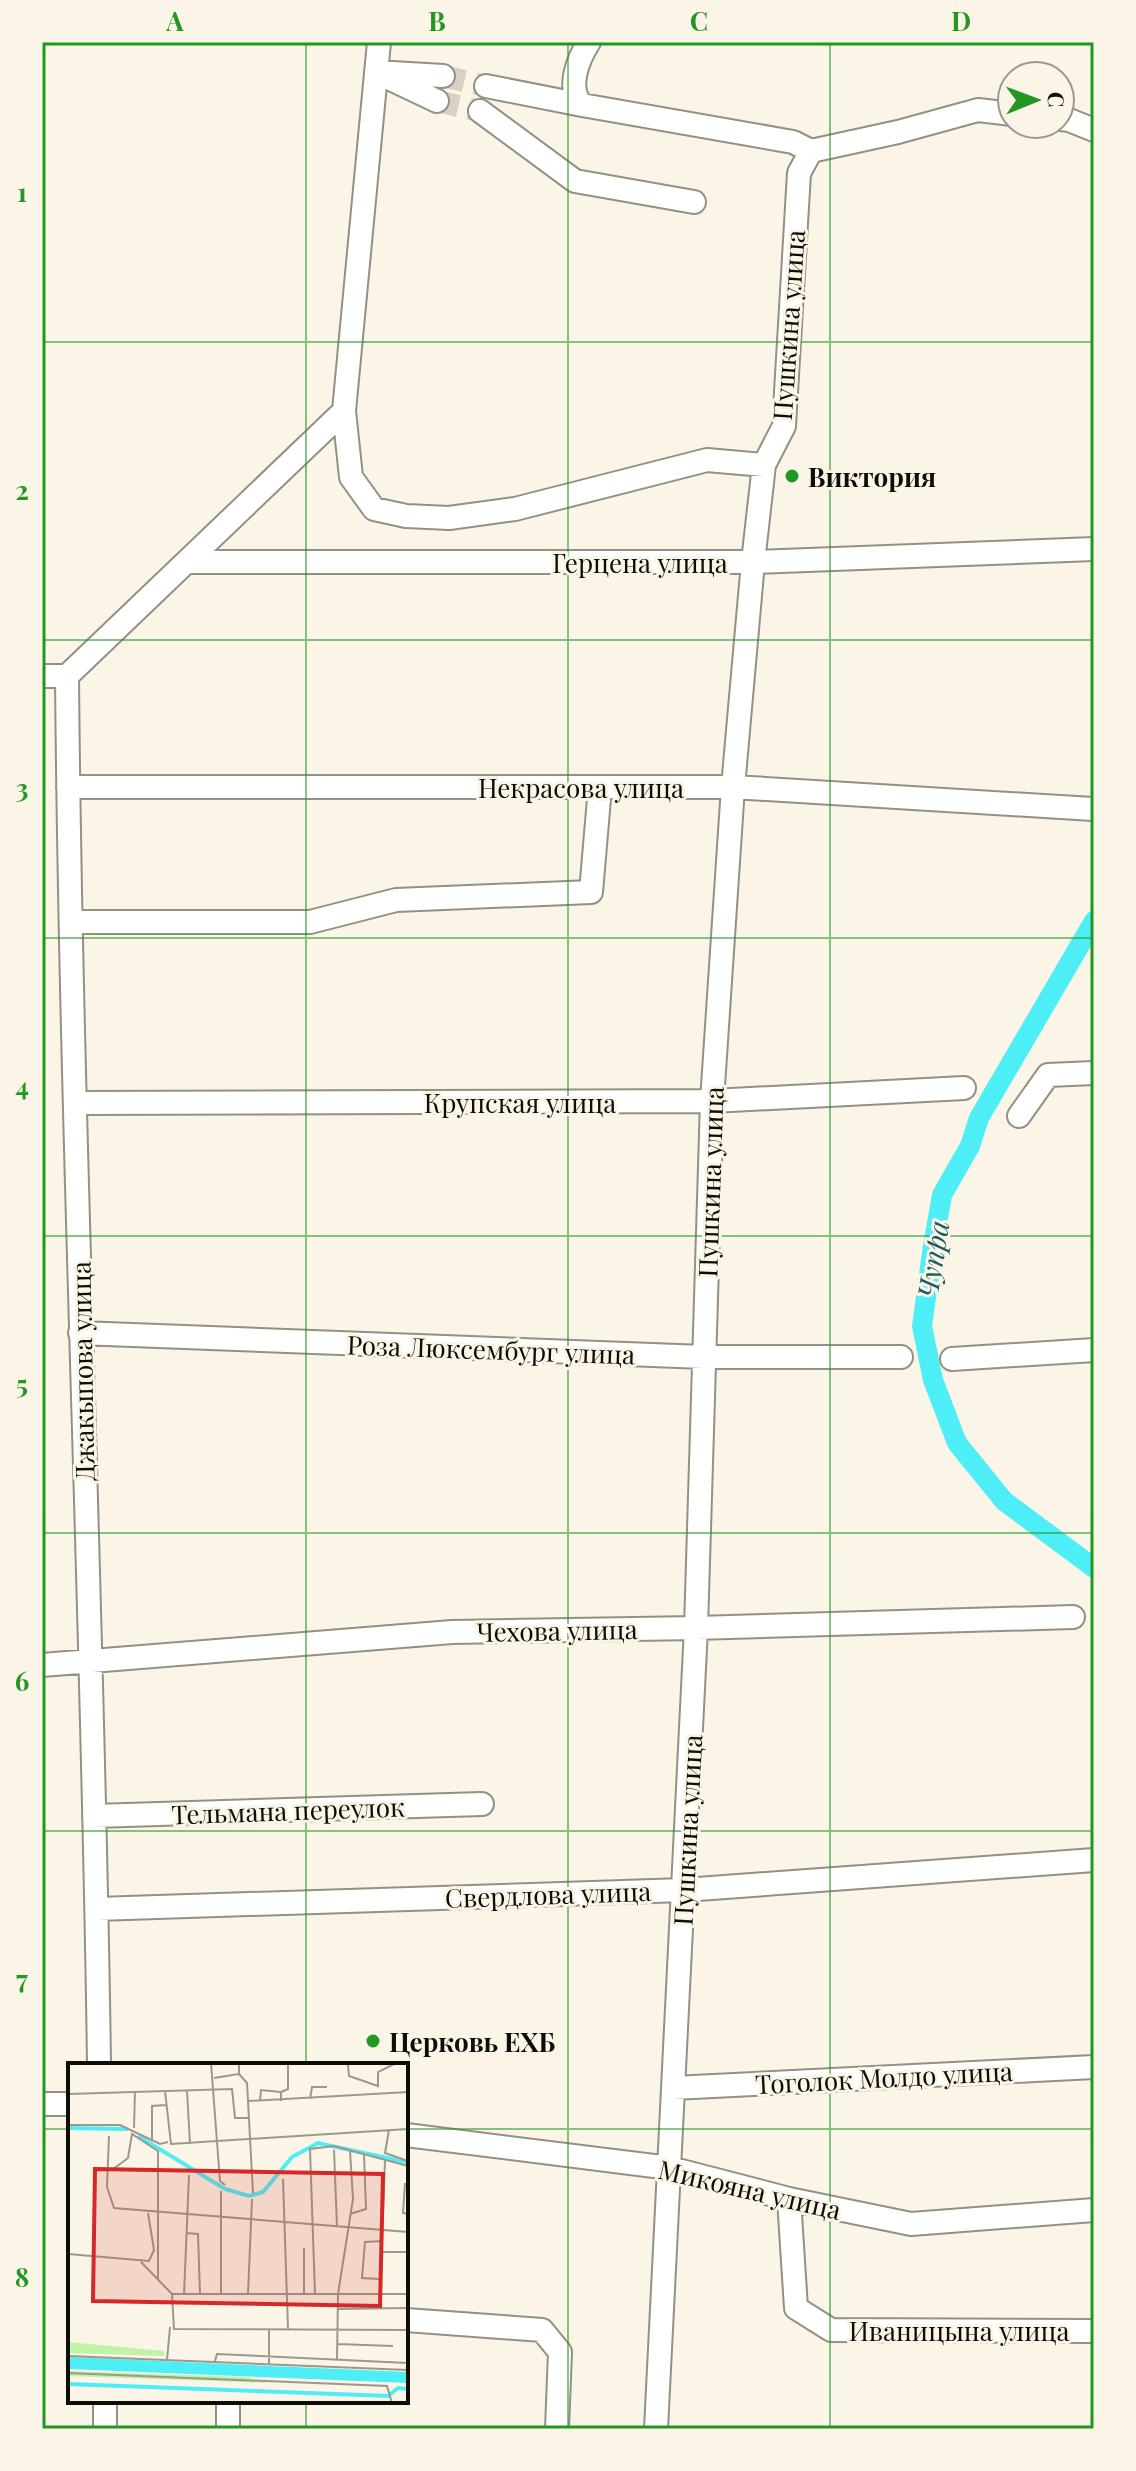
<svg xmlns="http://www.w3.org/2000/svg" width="1136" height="2471" font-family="'Playfair Display',serif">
	<rect width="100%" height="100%" fill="#faf5e6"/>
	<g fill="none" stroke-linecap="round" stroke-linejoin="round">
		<path stroke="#4eeef6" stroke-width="20" d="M1094,921L979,1118L970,1146L942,1195L933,1246L922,1326L933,1380L957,1443L1004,1501L1094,1568"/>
		<path stroke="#d7d2c5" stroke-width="22" stroke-dasharray="22 11" stroke-linecap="butt" d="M443,76L486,86
			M437,101L480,111"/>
		<g stroke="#949082" stroke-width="26">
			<path id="minor" d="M379,42L344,411L351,477L374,509L406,516L449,518L515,509L707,460L764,465
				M589,42C578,59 566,89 582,105L793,142L811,151
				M486,86L582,105
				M437,101L376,72L443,76
				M480,111L575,181L694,202
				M1060,119L1069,120L1094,130
				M187,562H753L1094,549
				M42,676H67L344,411
				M67,676C71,1139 93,1602 99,2065
				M68,787H733L1093,809
				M71,922H310L396,900L591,892L600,787
				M76,1103L712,1101L964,1088
				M1019,1116L1048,1075L1094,1073
				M80,1333L704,1357H901
				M952,1359L1094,1350
				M42,1665L452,1632L696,1628L1073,1617
				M94,1816L482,1804
				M97,1909L684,1890L1094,1860
				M673,2088L1094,2067
				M42,2104H70
				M406,2135L670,2168L789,2199L911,2224L1094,2210
				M789,2199L796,2308L831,2330L1094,2331
				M406,2320L542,2330L560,2352L557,2429
				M105,2401V2429
				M228,2401V2429
				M656,2429L696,1628L712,1101L733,787L753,562L764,465L784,426L799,173L811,151L898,132L978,110L1012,114"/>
		</g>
		<use href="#minor" stroke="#fff" stroke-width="22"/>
	</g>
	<path fill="none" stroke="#239624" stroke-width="2" stroke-opacity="0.55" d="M306,42V2065M568,42V2429M830,42V2429M42,342H1094M42,640H1094M42,938H1094M42,1236H1094M42,1533H1094M42,1831H1094M42,2129H70M406,2129H1094M306,2401V2429"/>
	<g fill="#239624" stroke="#faf5e6" stroke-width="3">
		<circle cx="792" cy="476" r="8"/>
		<circle cx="373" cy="2041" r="8"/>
	</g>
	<g text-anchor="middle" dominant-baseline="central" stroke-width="6" stroke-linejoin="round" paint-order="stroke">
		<g font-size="26" fill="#0e0d08" stroke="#faf5e6">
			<text transform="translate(788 325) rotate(-86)">Пушкина улица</text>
			<text x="640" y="562">Герцена улица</text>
			<text x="581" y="787">Некрасова улица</text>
			<text x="520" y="1102">Крупская улица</text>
			<text transform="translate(710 1182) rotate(-88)">Пушкина улица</text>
			<text transform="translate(491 1349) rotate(2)">Роза Люксембург улица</text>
			<text transform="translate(82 1371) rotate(-91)">Джакыпова улица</text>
			<text transform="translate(557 1630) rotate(-1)">Чехова улица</text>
			<text transform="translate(288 1810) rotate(-2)">Тельмана переулок</text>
			<text transform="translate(687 1830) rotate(-87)">Пушкина улица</text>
			<text transform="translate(548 1894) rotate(-2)">Свердлова улица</text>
			<text transform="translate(884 2077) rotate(-3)">Тоголок Молдо улица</text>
			<text transform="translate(750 2189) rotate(13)">Микояна улица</text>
			<text x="959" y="2330">Иваницына улица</text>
		</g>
		<g font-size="26" font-weight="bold" fill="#0e0d08" stroke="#faf5e6" text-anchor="start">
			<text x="808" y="476">Виктория</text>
			<text x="389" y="2041">Церковь ЕХБ</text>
		</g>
		<g font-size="28" font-style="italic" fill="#195b5e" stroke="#faf5e6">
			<text transform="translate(932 1259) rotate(-81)">Чупра</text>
		</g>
	</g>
	<g transform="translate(68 2063)">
		<rect width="340" height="340" fill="#faf5e6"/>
		<path d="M0,279L96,288V293L0,290ZM0,308L179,314L199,320L0,313Z" fill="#bff3a7"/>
		<path d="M0,294L340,309V320L0,306Z" fill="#4eeef6"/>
		<path fill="none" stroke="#4eeef6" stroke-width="4" d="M0,65L60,66M70,73L157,126L181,133L195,129L224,94L250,80L338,99M0,321L320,333L330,325L340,326"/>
		<path fill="none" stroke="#9c988d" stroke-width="2" d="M143,0L152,118L157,122M280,2L281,13L310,23V9L328,0M171,11L179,20L185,130M146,15L171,11V0M97,28L103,81L340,66M119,28L122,81M0,31L164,26L167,55H180M242,36L244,24H259M180,38L340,29M192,38L193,27L213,29M213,38V29L220,26V0M0,62H52L92,81L100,79M66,65L67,28M321,67L317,90L340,98M41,73L39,124L46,145L340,169M84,77V43L98,42M266,87L269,164M44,107L60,95L64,71L90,88V217M215,116L220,266M337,120L335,150L340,151M282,151L298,146L296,91M118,170L130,171L132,231M236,185V231M314,189H340M0,191L81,198L86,187L80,150M73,199L104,231L106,266L340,267M312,216L294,215L297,179L314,178M247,230L242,86L266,83L340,103M104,231H340M153,231V128M180,231L184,136M312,231L317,97M116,232L121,112M269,246L340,245M269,281L325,283M0,293L340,307M269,296L270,231L285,136L282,88M99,297L102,264M147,298L149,291L340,300M201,301V266M0,310L319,323L324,340"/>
		<path fill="#d62828" fill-opacity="0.15" stroke="#d62828" stroke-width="4" d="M27,106L315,111L312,243L25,238Z"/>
		<rect width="340" height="340" fill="none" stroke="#0e0d08" stroke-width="4"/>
	</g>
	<rect width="1136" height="2471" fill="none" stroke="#faf5e6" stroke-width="88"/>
	<g transform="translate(1036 100) rotate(89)"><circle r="38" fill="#faf5e6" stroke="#9c988d" stroke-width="2"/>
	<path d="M0-6L14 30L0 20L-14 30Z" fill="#239624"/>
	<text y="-12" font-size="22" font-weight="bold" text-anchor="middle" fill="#0e0d08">С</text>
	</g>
	<rect x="44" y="44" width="1048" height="2383" fill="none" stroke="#239624" stroke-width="3"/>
	<g font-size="26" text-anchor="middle" font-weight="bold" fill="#239624">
		<text x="175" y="31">A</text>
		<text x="437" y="31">B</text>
		<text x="699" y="31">C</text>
		<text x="961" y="31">D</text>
		<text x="22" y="202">1</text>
		<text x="22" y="500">2</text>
		<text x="22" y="798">3</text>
		<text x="22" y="1096">4</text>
		<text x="22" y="1394">5</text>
		<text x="22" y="1691">6</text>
		<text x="22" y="1989">7</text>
		<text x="22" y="2287">8</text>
	</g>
</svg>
